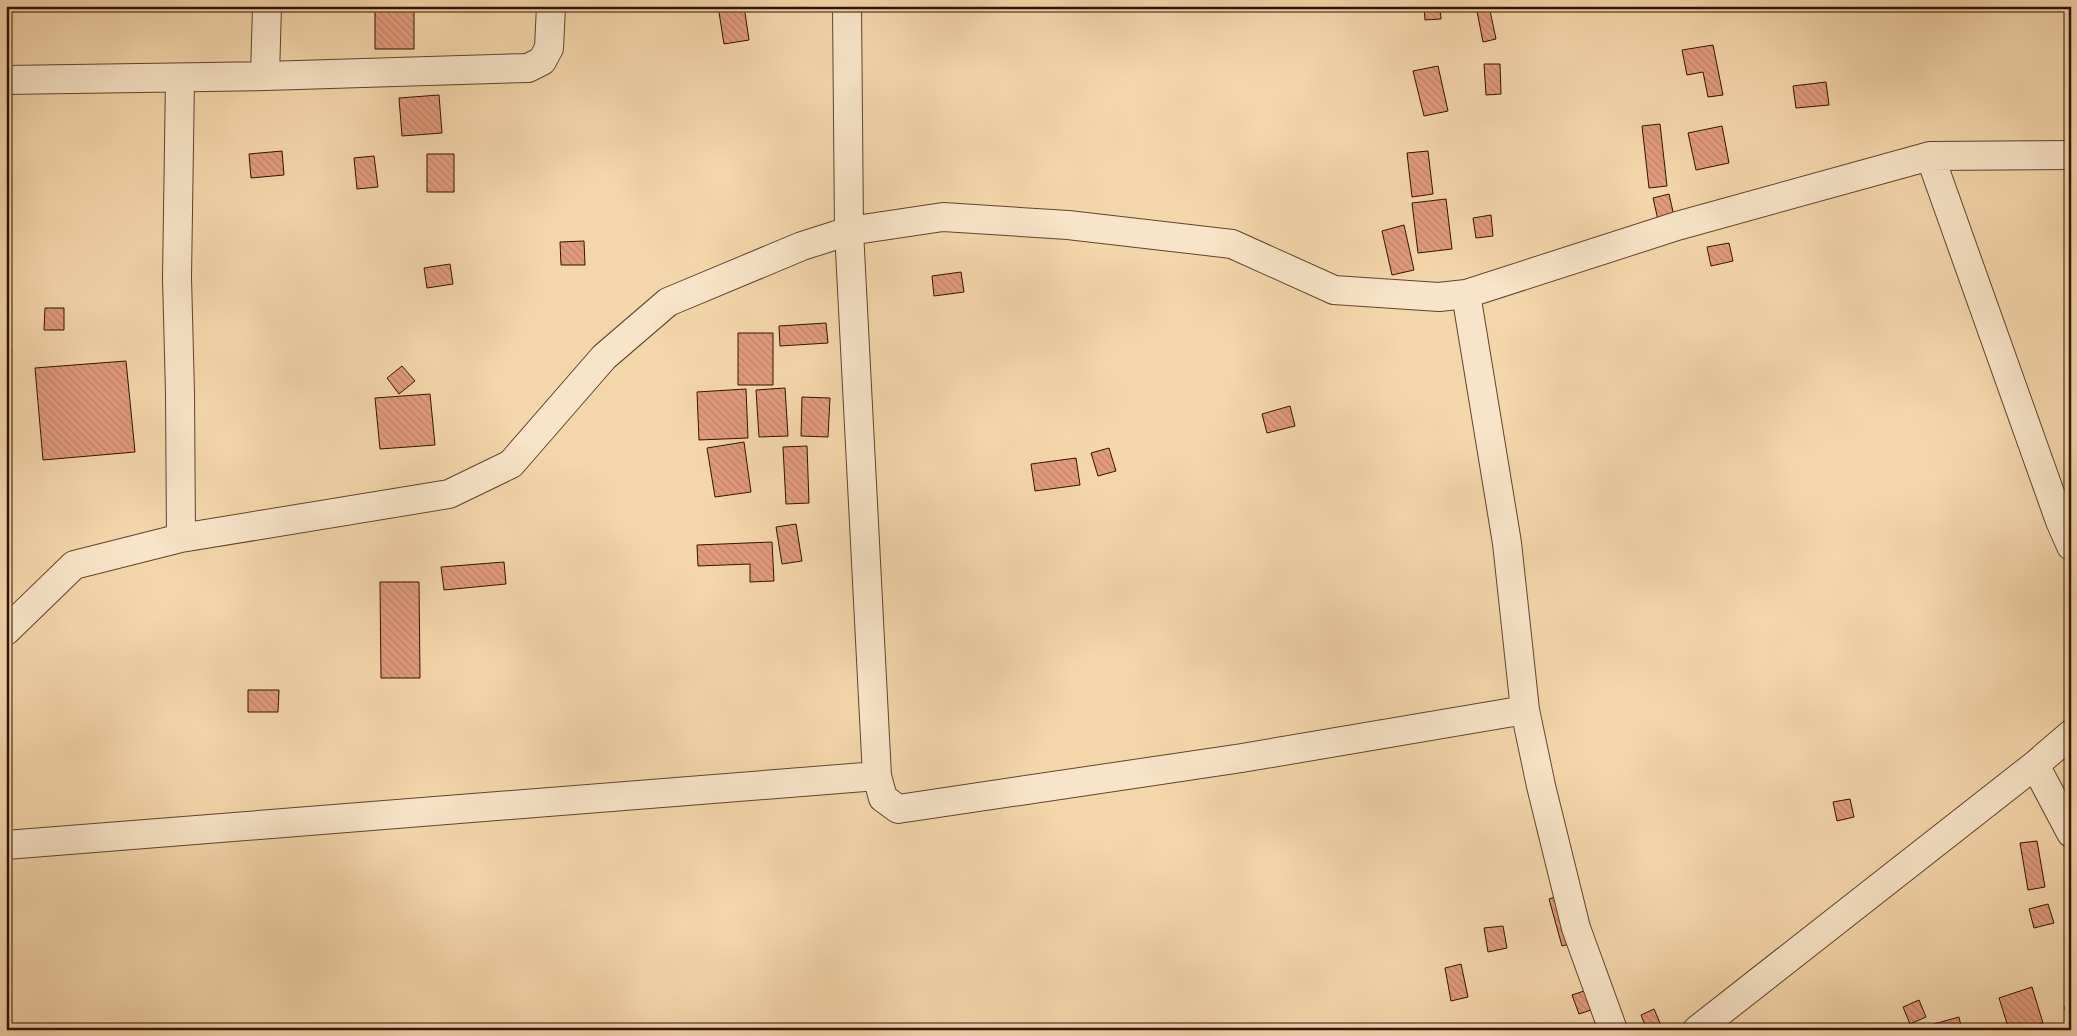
<svg xmlns="http://www.w3.org/2000/svg" width="2077" height="1036" font-family="'IM FELL English',serif">
	<defs>
		<pattern id="building-back-hatch" width="6" height="6" patternUnits="userSpaceOnUse" patternTransform="scale(1.25)"><rect width="6" height="6" fill="#e29b7d"/><path d="M-1 5l2 2M0 0l6 6M5-1l2 2" fill="none" stroke="#c2846a"/></pattern>
	</defs>
	<rect width="100%" height="100%" fill="#f4d6ab"/>
	<filter id="stains"><feTurbulence type="fractalNoise" baseFrequency=".004" numOctaves="4"/><feColorMatrix values="0 0 0 0 .2 0 0 0 0 .09 0 0 0 0 .02 0 0 0 .5 -.17"/></filter>
	<radialGradient id="worn" r=".72"><stop offset=".6" stop-color="#630" stop-opacity="0"/><stop offset="1" stop-color="#630" stop-opacity=".3"/></radialGradient>
	<path fill="url(#building-back-hatch)" stroke="#301201" d="M375,6H414V49H375Z
		M718,6H744L749,40L724,44Z
		M1424,6H1440L1441,19L1425,20Z
		M1476,6H1489L1496,39L1483,42Z
		M1713,45L1723,95L1708,97L1703,72L1687,75L1682,50Z
		M1484,64H1500L1501,94L1486,95Z
		M1438,66L1448,111L1424,116L1413,71Z
		M1826,82L1829,105L1796,108L1793,86Z
		M439,95L442,133L402,136L399,98Z
		M1660,124L1667,186L1649,188L1642,126Z
		M1722,126L1729,163L1696,170L1688,133Z
		M282,151L284,175L251,178L249,154Z
		M1428,151L1433,194L1412,197L1407,153Z
		M427,154H454V192H427Z
		M374,156L378,187L357,189L354,158Z
		M1669,194L1674,216L1658,220L1653,198Z
		M1446,199L1452,249L1418,253L1412,203Z
		M1491,215L1493,236L1476,238L1473,218Z
		M1404,225L1414,270L1392,275L1382,231Z
		M584,241L585,265H561L560,242Z
		M1729,243L1733,261L1711,266L1707,247Z
		M450,264L453,284L427,288L424,268Z
		M961,272L964,292L934,296L932,276Z
		M45,308H64V330H44Z
		M826,323L828,343L780,346L779,326Z
		M738,333H773V385H738Z
		M6,349L12,350L6,423Z
		M126,361L135,452L43,460L35,368Z
		M402,366L415,381L399,394L387,378Z
		M785,388L788,436L759,437L756,390Z
		M746,389L748,438L699,440L697,392Z
		M430,394L435,445L380,449L375,398Z
		M802,397L830,398L828,437L801,436Z
		M1290,406L1295,426L1267,433L1262,414Z
		M744,442L751,492L715,497L707,448Z
		M807,446L809,503L786,504L783,447Z
		M1109,448L1116,471L1098,476L1091,453Z
		M1076,458L1080,485L1035,491L1031,464Z
		M796,524L802,561L782,564L776,527Z
		M772,542L774,581L750,582V564L698,566L697,545Z
		M504,562L506,584L444,590L441,567Z
		M380,582H419L420,678H381Z
		M248,690H279L278,712H248Z
		M1850,799L1854,817L1837,821L1833,802Z
		M2037,841L2045,887L2028,890L2020,843Z
		M1564,894L1577,942L1562,946L1549,899Z
		M2048,904L2054,923L2034,928L2029,909Z
		M1503,926L1507,948L1488,952L1484,928Z
		M1461,964L1468,997L1451,1001L1445,968Z
		M2032,987L2043,1023L2020,1030H2009L1999,998Z
		M1590,989L1597,1008L1579,1014L1572,995Z
		M1919,1000L1926,1017L1910,1024L1903,1007Z
		M2071,1005V1027L2064,1007Z
		M1654,1009L1663,1030H1647L1641,1015Z
		M1959,1017L1962,1030H1924L1923,1027Z
		M1877,1025L1879,1030H1866Z"/>
	<g fill="none" stroke-linecap="round" stroke-linejoin="round">
		<g stroke="#61432c" stroke-width="30">
			<path id="street" d="M847,6L849,231L877,776L883,798L898,809L1242,758L1525,710
				M265,76L528,68L542,61L549,48L551,6
				M180,78L177,278L180,393L181,538
				M6,80L265,76L267,6
				M1930,156L2060,521L2071,546
				M1466,294L1507,543L1525,710L1541,786L1576,928L1613,1030
				M6,631L74,565L181,538L449,494L511,464L604,357L668,302L802,246L849,231L943,217L1068,225L1232,244L1334,290L1439,297L1466,294L1677,226L1930,156L2071,155
				M2035,765L2071,833
				M6,845L877,776
				M1697,1030L2035,765L2071,734"/>
		</g>
		<use href="#street" stroke="#f8e4c8" stroke-width="28"/>
	</g>
	<rect width="2077" height="1036" fill="none" stroke="#f4d6ab" stroke-width="25"/>
	<rect x="8" y="8" width="2062" height="1021" fill="none" stroke="#301201" stroke-width="2.5"/>
	<rect x="12" y="12" width="2052" height="1011" fill="none" stroke="#301201"/>
	<rect width="100%" height="100%" filter="url(#stains)"/>
	<rect width="100%" height="100%" fill="url(#worn)"/>
</svg>
